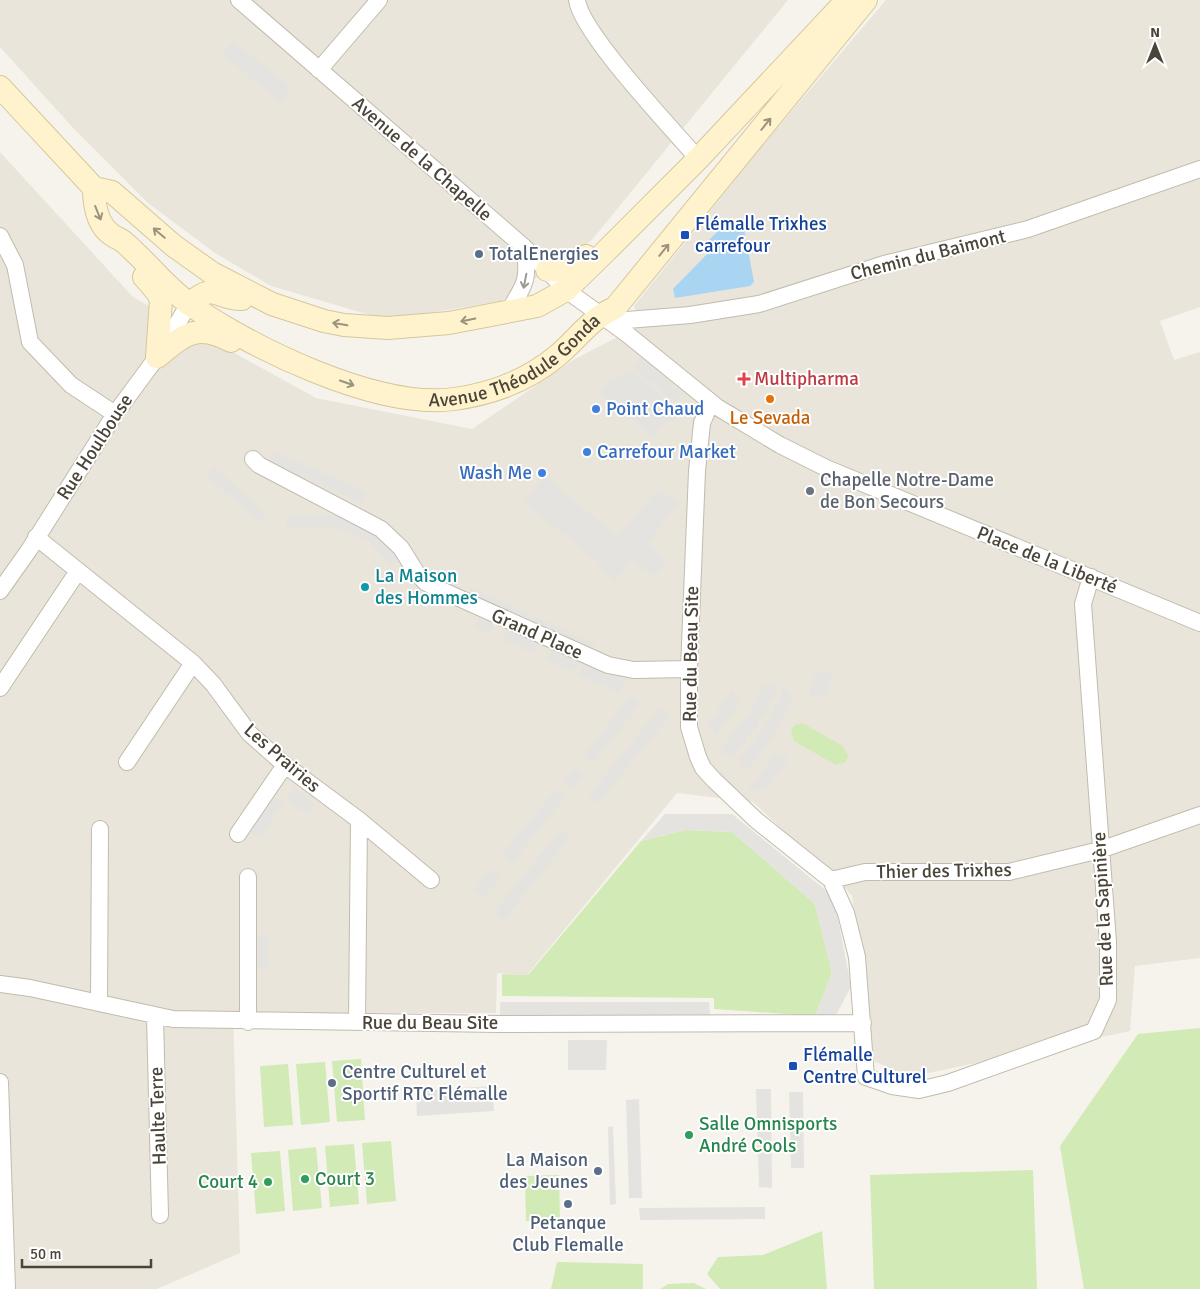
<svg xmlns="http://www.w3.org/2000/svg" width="1200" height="1289" font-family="Signika,sans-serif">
	<rect width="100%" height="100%" fill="#f6f3ec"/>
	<path fill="#eae5da" d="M0,0H788L591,241L501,301L387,320L271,286L215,253L148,203L74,129L0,47Z
		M886,0H1200V307L1160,321L1174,360L1200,352V958L1135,966L1130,1031L909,1077L874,1061L852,895L753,802L677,793L527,975L497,973L496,1013H233L240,1253L157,1289H0V152L133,297L316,398L472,429L575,359L641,325L634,306L773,133Z"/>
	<path fill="#d2eab5" d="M802,723L843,746L848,755L846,762L836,765L794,741L791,731L795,725Z
		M686,830L732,832L815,904L832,973L815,1016L714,1009V998L502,996V974L528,975L641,841Z
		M1200,1028V1289H1084L1060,1146L1138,1034Z
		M361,1059L365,1120L337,1122L332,1061Z
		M325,1062L330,1122L301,1125L296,1064Z
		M288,1064L293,1125L264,1127L260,1066Z
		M391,1141L396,1201L367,1204L362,1143Z
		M354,1144L359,1204L330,1207L325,1146Z
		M316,1147L322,1208L293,1211L288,1150Z
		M280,1151L285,1211L256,1214L251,1153Z
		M1033,1170L1037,1289H874L870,1175Z
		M559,1175L560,1221H526L525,1176Z
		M822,1231L827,1289H720L707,1274L718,1257L763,1255Z
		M557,1262L643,1264V1289H551Z
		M694,1283L706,1289H660L668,1284Z"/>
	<path fill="#e5e3e0" d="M233,41L292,88L280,103L222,54Z
		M642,358L682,392L675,402L634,368Z
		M632,371L682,412L674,422L667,419L654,437L599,393L607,383Z
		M274,451L367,493L362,504L269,461Z
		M215,467L266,514L259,522L206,476Z
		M544,476L616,535L659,489L678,503L648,544L667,560L654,577L632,560L615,581L599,568L601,565L523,502Z
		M337,514L374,530L400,558L392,566L369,542L335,527H287L286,516Z
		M471,588L527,613L595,644L592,650L465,592H469Z
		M480,616L495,623L490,635L474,628Z
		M508,629L539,643L534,654L503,640Z
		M552,649L580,661L574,672L547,660Z
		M584,663L611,674L627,677L619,693L578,674Z
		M834,672L825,695L808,696L816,673Z
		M763,684H777V692H774L773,700H770L769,708H766L765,715H762L756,730H752L751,737H748L745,744H742L740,751L737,750L734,757L718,752L748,714Z
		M786,687L794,698L791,704L772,739L746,772L738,757L745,754L744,751L750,747L749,744L756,740L755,737L761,733L760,729L766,726L764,722L770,718L768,714L775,711L772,707L779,703L777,699L783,695L780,691Z
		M732,691L741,701L715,737L707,723L718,712L717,709L723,705L722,703Z
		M632,694L642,703L593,763L583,756Z
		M660,707L671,715L598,804L588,796Z
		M775,754L787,755V765H783V771H779L778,777H773V783L767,784V790L747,791Z
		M574,767L584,775L573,788L563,781Z
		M295,788L315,805L307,815L287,798Z
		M556,789L565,797L513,862L502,854Z
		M273,796L284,803L260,838L249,830Z
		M665,814H732L834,897L851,987L836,1015L815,1016L832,973L815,904L732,832L686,830L641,841Z
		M561,829L571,837L503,921L493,913Z
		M490,869L501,877L484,898L474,890Z
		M255,935H268V969H255Z
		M500,1002H709L710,1015H500Z
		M568,1040H607L606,1070H568Z
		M492,1086L494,1111L417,1116L416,1091Z
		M756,1089H771L772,1188L759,1187Z
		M789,1092H803L804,1168H791Z
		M639,1099L642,1198H629L626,1100Z
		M613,1126L616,1204L610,1205L608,1127Z
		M765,1207V1219L640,1220L639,1208Z"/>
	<path fill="#a9d4f2" d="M726,223L744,229L754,282L750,286L675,298L673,289L711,250L706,243Z"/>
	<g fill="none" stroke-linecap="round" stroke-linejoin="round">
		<g stroke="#c2bbae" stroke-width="18">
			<path id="street" d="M239,0L524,247L566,290L627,334L717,407L780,445L826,468L1200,623
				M577,0C581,32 667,123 692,152
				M319,70L379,0
				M0,236L15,265L30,342L71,385L115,414
				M509,310C525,285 530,278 524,247
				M617,327L627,320L690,315L759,304L884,264L1028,229L1200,169
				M711,402L702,423L697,471L689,669V727L698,757L703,768L714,780L756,820L831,880L846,913L857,957L866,1077L892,1086L919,1090L948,1083L1094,1031L1108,1000V942L1083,604L1091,577
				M253,459L259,465L381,529L401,548L416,572L425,582L439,589L608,665L634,670L689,669
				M36,537L193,663L213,684L249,733L285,765L359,820L431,880
				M0,591L29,550L115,414L157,357L189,304
				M0,688L78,571
				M127,762L193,663
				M238,834L285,765
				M248,877V1022
				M831,880L865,872H1009L1100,850L1200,815
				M0,984L30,988L173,1019L498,1024L863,1023
				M99,1003L100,829
				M155,1017L160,1215
				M357,1022L359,820
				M0,1082L7,1289"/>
		</g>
		<g stroke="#d6c79b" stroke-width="24">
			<g id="secondary">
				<path d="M0,87L94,188L112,192L174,246L212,273L272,304L324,321L344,325L388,328L449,323L537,306L566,290L603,254L698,159L847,0"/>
				<path id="s1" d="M94,188C94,204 97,225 112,235C116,238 121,239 125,243C147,262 164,285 188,303C248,347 379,410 454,399C491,394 528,380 557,356C571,345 588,323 602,315C606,312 611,310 615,308L866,0"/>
				<path d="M547,270L570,271L586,256"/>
				<path d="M144,277L157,292L161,300L157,357"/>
				<path d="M189,304C216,281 214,299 242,299"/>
				<path d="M157,357C184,335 197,322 231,341"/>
			</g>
		</g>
		<use href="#street" stroke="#fff" stroke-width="16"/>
		<use href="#secondary" stroke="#fff3cd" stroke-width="22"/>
	</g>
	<defs><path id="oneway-shaft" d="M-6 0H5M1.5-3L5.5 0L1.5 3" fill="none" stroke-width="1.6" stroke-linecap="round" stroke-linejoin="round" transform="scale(1.25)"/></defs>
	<g stroke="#9c937c">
		<use href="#oneway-shaft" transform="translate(766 124) rotate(-51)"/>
		<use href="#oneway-shaft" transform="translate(98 213) rotate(68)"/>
		<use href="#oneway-shaft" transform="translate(159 233) rotate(-140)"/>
		<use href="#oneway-shaft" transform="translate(664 250) rotate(-51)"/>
		<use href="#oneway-shaft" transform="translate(468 320) rotate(169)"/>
		<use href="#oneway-shaft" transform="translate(340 324) rotate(-170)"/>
		<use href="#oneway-shaft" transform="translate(347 383) rotate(19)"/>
	</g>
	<use stroke="#9c9892" href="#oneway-shaft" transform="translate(525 281) rotate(101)"/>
	<g fill="#1a4fb4" stroke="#fff" stroke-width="2">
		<rect x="680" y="230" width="10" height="10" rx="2.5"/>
		<rect x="788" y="1061" width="10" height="10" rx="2.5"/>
	</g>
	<g fill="#5c6f8a" stroke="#fff" stroke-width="2">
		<circle cx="479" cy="254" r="5"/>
		<circle cx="332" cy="1083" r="5"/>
		<circle cx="598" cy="1171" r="5"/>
		<circle cx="568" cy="1204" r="5"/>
	</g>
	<path fill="#e0444e" stroke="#fff" stroke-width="2" d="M741.5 371.5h5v5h5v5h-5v5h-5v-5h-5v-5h5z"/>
	<circle fill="#e8710a" stroke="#fff" stroke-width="2" cx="770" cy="399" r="5"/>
	<g fill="#3f7fe0" stroke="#fff" stroke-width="2">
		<circle cx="596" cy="409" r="5"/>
		<circle cx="587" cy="452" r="5"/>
		<circle cx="542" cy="473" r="5"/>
	</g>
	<circle fill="#6b7280" stroke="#fff" stroke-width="2" cx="810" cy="491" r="5"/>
	<circle fill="#0f9aa8" stroke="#fff" stroke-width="2" cx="365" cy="587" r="5"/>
	<g fill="#2e9e5b" stroke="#fff" stroke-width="2">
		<circle cx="689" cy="1135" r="5"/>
		<circle cx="305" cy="1179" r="5"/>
		<circle cx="268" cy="1182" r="5"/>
	</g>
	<g text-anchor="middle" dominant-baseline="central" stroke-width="4" stroke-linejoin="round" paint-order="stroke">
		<g font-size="19" fill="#4b4439" stroke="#fff">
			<text transform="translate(422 159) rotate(41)">Avenue de la Chapelle</text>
			<text transform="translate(928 255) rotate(-14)">Chemin du Baimont</text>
			<text stroke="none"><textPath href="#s1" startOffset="514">Avenue Théodule Gonda</textPath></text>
			<text transform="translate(95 447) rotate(-57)">Rue Houlbouse</text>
			<text transform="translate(1047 560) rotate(22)">Place de la Liberté</text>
			<text transform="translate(537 634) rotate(24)">Grand Place</text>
			<text transform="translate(691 654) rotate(-89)">Rue du Beau Site</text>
			<text transform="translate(282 758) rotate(41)">Les Prairies</text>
			<text transform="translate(944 871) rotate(-1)">Thier des Trixhes</text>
			<text transform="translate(1103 909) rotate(-93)">Rue de la Sapinière</text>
			<text x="430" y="1023">Rue du Beau Site</text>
			<text transform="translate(158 1116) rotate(-92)">Haulte Terre</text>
		</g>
		<g font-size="19" fill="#164399" stroke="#fff" text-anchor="start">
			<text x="695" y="224">Flémalle Trixhes<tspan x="695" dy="22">carrefour</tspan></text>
			<text x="803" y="1055">Flémalle<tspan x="803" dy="22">Centre Culturel</tspan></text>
		</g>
		<g font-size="19" fill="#4e5e75" stroke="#fff" text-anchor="start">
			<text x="489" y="254">TotalEnergies</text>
			<text x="342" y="1072">Centre Culturel et<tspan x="342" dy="22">Sportif RTC Flémalle</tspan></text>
			<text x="588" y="1160" text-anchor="end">La Maison<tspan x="588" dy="22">des Jeunes</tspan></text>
			<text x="568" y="1223" text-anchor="middle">Petanque<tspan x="568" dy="22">Club Flemalle</tspan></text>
		</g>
		<g font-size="19" fill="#be3a42" stroke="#fff" text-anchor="start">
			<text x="754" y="379">Multipharma</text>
		</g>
		<g font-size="19" fill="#366cbe" stroke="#fff" text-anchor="start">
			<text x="606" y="409">Point Chaud</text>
			<text x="597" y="452">Carrefour Market</text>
			<text x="532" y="473" text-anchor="end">Wash Me</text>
		</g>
		<g font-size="19" fill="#c56008" stroke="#fff">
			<text x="770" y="418">Le Sevada</text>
		</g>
		<g font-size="19" fill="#5b616d" stroke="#fff" text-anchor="start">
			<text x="820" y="480">Chapelle Notre-Dame<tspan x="820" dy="22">de Bon Secours</tspan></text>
		</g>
		<g font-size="19" fill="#0d838f" stroke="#fff" text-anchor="start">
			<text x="375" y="576">La Maison<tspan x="375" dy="22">des Hommes</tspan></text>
		</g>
		<g font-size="19" fill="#27864d" stroke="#fff" text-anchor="start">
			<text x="699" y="1124">Salle Omnisports<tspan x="699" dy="22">André Cools</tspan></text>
			<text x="315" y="1179">Court 3</text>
			<text x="258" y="1182" text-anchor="end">Court 4</text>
		</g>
	</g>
	<g transform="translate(1155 45)" stroke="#ffffff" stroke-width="4" paint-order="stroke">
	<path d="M0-4L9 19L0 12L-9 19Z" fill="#4b4439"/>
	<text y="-8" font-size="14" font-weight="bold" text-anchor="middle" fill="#4b4439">N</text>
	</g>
	<path d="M22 1259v8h129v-8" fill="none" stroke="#4b4439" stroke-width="2.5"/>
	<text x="30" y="1259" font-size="15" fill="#4b4439" stroke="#ffffff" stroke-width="4" paint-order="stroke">50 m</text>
</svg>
